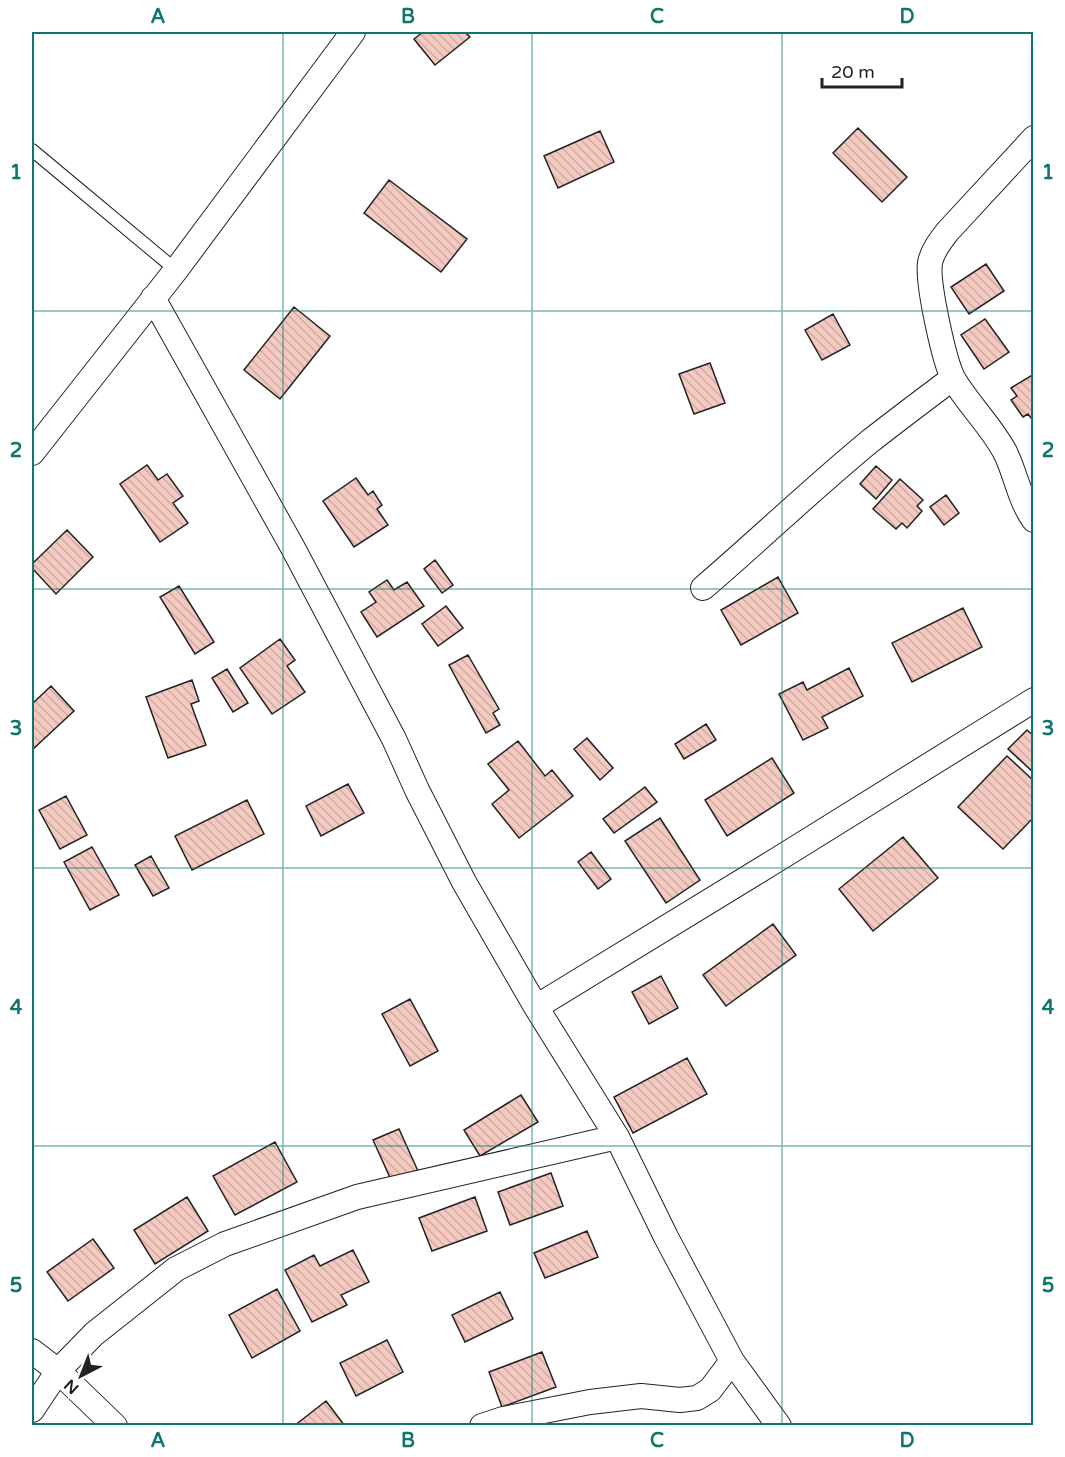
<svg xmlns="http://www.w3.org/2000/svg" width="1065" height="1457" font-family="'Varela Round',sans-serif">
	<defs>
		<pattern id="building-back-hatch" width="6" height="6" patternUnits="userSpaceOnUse" patternTransform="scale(1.5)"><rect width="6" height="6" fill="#f3c9c0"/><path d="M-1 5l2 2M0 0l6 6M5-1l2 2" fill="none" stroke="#d0aca5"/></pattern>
	</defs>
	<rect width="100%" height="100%" fill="#fff"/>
	<path fill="url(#building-back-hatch)" stroke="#222" stroke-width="1.5" d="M423,32H465L470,37L435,65L414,39Z
		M858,128L907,177L882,202L833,153Z
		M600,131L614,162L558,188L544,156Z
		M389,180L467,239L441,272L364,213Z
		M986,264L1004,291L969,314L951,287Z
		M294,307L330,336L280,399L244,370Z
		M833,314L850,345L822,360L805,330Z
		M985,319L1009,352L984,369L961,335Z
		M710,363L725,403L694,414L679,374Z
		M1034,374V422L1028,414L1023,417L1011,400L1017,396L1011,388Z
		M147,465L158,480L167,474L183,496L173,503L188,523L160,542L120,484Z
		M876,466L892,480L876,499L860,484Z
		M356,478L368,495L373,491L382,505L377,509L388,525L354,547L323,501Z
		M900,479L923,500L917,506L922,511L907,528L902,523L896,529L873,509Z
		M946,495L959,513L944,525L930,507Z
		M67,530L93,557L56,594L32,568V564Z
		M435,560L453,585L442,593L424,569Z
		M778,577L798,613L741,645L721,610Z
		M387,580L394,590L407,582L424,606L377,637L361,612L376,602L369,592Z
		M179,586L214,642L195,654L160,597Z
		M446,606L463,628L438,646L422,624Z
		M963,608L982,647L912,682L892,643Z
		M280,639L295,660L287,666L305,692L272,714L240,668Z
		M468,655L499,709L493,713L500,725L486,733L449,665Z
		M849,668L863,696L822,717L828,728L803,740L779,694L803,682L807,690Z
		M227,669L248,703L233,712L212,678Z
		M192,680L199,701L191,704L206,745L168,758L146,697Z
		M51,686L74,711L32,750V701L33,703Z
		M706,724L716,740L684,759L675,744Z
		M1027,730L1034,736V773L1008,749Z
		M587,738L613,768L600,780L574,749Z
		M518,741L545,776L552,770L573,796L519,838L492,804L509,790L488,764Z
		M1007,756L1034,781V817L1003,849L958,807Z
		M772,758L794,793L727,836L705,800Z
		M348,784L364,813L321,836L306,806Z
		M645,787L657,802L614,833L603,819Z
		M66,796L87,835L60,849L39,810Z
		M247,800L264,834L192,870L175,836Z
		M660,818L700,880L666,903L625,841Z
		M903,837L938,878L873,931L839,889Z
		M92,847L119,895L90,910L64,862Z
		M591,852L611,879L598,889L578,862Z
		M151,856L169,888L153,896L135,865Z
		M773,924L796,955L726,1006L703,975Z
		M661,976L678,1008L649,1024L632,992Z
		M410,999L438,1051L410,1066L382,1014Z
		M687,1058L707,1094L633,1133L614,1097Z
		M521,1095L538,1122L480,1156L464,1130Z
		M399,1129L418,1171L392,1182L373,1140Z
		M275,1142L297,1182L235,1215L213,1176Z
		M551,1173L563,1206L510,1225L498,1192Z
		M187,1197L208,1231L155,1264L134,1230Z
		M475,1197L487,1231L432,1251L419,1218Z
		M587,1231L598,1257L545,1278L534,1253Z
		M93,1239L114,1268L68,1301L47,1272Z
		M353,1250L369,1282L341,1295L347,1305L312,1322L285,1270L314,1255L320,1266Z
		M277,1289L300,1331L252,1358L229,1315Z
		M500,1292L513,1319L465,1342L452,1315Z
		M387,1340L403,1372L356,1396L340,1363Z
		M542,1352L556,1387L502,1407L489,1372Z
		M326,1401L345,1426H294Z"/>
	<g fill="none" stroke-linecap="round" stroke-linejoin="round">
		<g stroke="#222" stroke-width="14">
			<path id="service" d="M32,150L176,270"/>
		</g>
		<g stroke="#222" stroke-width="26">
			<path id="minor" d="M1034,138L948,231C941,240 932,251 930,263C927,282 944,362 954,380C969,405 991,426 1005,452C1016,474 1019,499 1034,520
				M153,298L293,548L394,739L417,790L464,882L536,1007L617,1137L666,1237L732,1361L779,1426
				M32,453L176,270L353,32
				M703,588C759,540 812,489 869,442C897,420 925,399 953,378
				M536,1007L775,861L1034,700
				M32,1351L58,1371L115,1426
				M32,1410L58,1371L94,1334L176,1269L225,1244L357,1197L617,1137
				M482,1426L503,1419L590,1402L641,1396L680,1400L697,1398L710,1390L732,1361"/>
		</g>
		<use href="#service" stroke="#fff" stroke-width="12"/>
		<use href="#minor" stroke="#fff" stroke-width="24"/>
	</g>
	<path fill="none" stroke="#0f766e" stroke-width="1.5" stroke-opacity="0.55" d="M283,32V1426M532,32V1426M782,32V1426M32,311H1034M32,589H1034M32,868H1034M32,1146H1034"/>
	<rect width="1065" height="1457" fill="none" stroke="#ffffff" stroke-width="66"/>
	<g transform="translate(81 1376) rotate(222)" stroke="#ffffff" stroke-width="4.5" paint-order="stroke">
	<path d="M0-4.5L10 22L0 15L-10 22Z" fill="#222222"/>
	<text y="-9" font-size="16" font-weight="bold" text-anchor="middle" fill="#222222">N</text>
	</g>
	<path d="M822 78v9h80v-9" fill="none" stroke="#222222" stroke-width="3"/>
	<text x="831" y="78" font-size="18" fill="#222222" stroke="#ffffff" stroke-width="4.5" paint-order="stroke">20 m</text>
	<rect x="33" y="33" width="999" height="1391" fill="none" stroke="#0f766e" stroke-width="2"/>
	<g font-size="20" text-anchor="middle" font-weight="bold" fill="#0f766e">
		<text x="158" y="23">A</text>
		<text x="408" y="23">B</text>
		<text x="657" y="23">C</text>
		<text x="907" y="23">D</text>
		<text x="16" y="179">1</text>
		<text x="1048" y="179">1</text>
		<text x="16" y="457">2</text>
		<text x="1048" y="457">2</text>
		<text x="16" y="735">3</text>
		<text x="1048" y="735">3</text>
		<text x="16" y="1014">4</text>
		<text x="1048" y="1014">4</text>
		<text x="16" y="1292">5</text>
		<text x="1048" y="1292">5</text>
		<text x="158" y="1447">A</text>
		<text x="408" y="1447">B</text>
		<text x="657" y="1447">C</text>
		<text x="907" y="1447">D</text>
	</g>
</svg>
